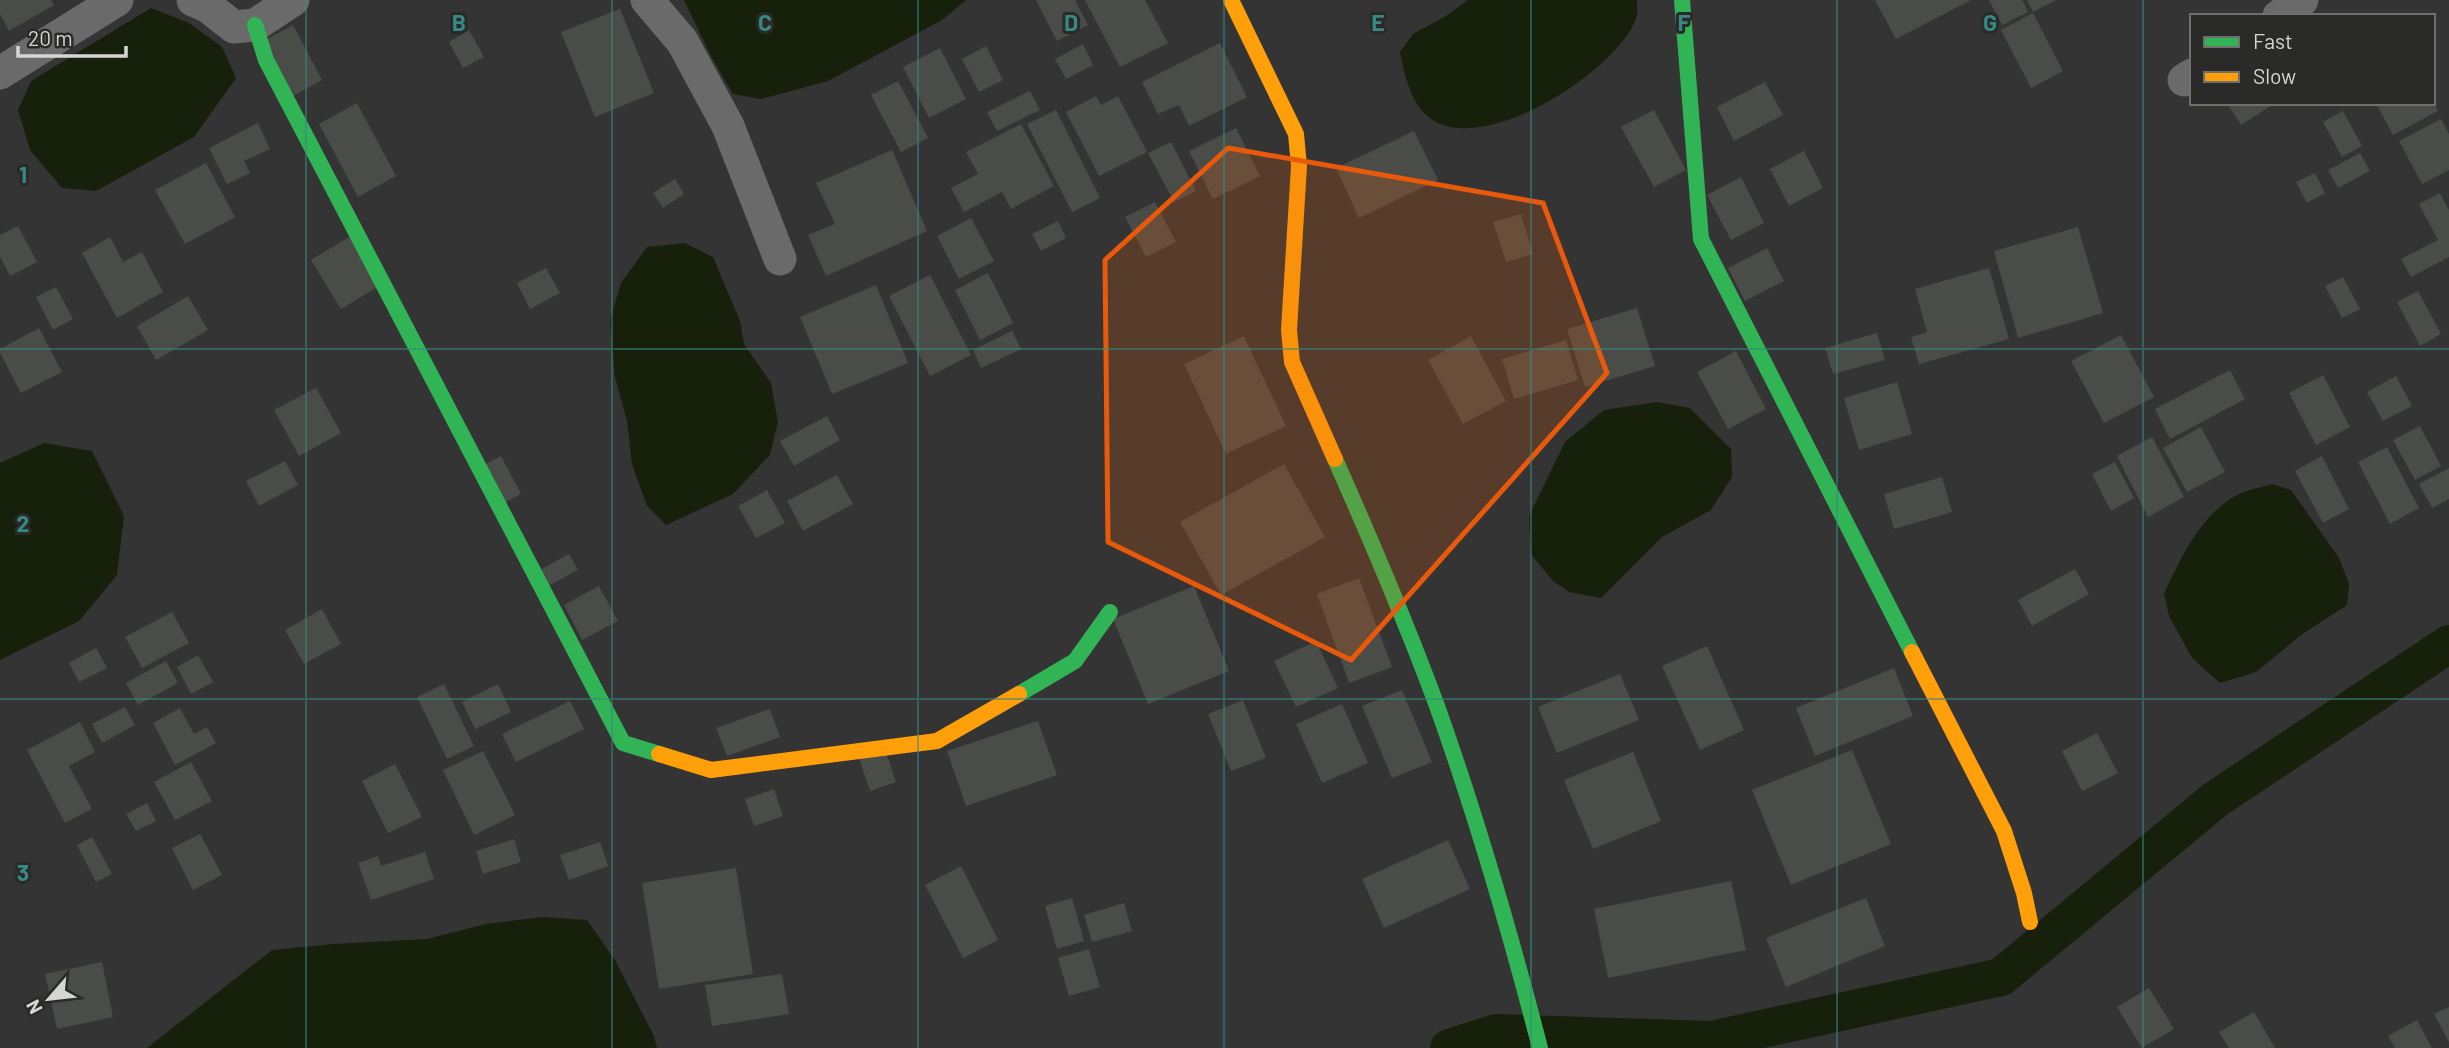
<svg xmlns="http://www.w3.org/2000/svg" width="2449" height="1048" font-family="Barlow,sans-serif">
	<rect width="100%" height="100%" fill="#343434"/>
	<path fill="#16200a" d="M684,0H966L942,20L828,81L761,99L733,94L711,56Z
		M1468,0H1637C1637,7 1638,15 1635,21C1614,73 1477,162 1426,115C1411,102 1403,70 1400,52L1413,34L1446,16Z
		M151,8L189,23L222,47L236,78L194,137L96,191L62,188L30,150L18,110L31,81Z
		M685,243L713,257L740,321L744,344L771,383L778,422L770,455L733,494L666,525L647,506L632,464L627,421L615,377L610,320L621,283L647,247Z
		M1657,402L1690,408L1731,449L1732,477L1711,510L1662,537L1601,598L1569,592L1553,581L1531,554L1529,516L1565,442L1604,410Z
		M44,443L92,451L124,516L117,575L79,621L0,660V463Z
		M2272,484L2291,490L2339,558L2349,584L2347,605L2301,635L2256,672L2220,683L2192,658L2169,616L2164,594C2181,558 2199,517 2235,496C2245,490 2260,488 2272,484Z
		M542,917L587,920L615,960L654,1036L657,1048H147L272,950L334,944L427,939L486,924Z"/>
	<g fill="none" stroke-linecap="round" stroke-linejoin="round">
		<path stroke="#16200a" stroke-width="38" d="M1449,1048L1496,1033L1711,1040L2001,977L2216,799L2449,644"/>
	</g>
	<path fill="#4a4c47" d="M0,0H51L54,5L9,31L0,14Z
		M1036,0H1075L1088,25L1057,41Z
		M1085,0H1145L1168,43L1120,67Z
		M1875,0H1971L1896,39Z
		M1989,0H2022L2028,12L2002,25Z
		M2027,0H2056L2033,12Z
		M620,9L654,93L595,117L561,32Z
		M2033,13L2063,71L2031,88L2001,30Z
		M293,25L322,80L284,101L254,46Z
		M469,30L484,57L463,68L449,42Z
		M1220,43L1247,97L1189,126L1179,105L1158,114L1142,82Z
		M1083,44L1093,65L1066,79L1055,59Z
		M986,46L1003,80L979,92L962,59Z
		M940,48L966,99L929,118L903,67Z
		M898,81L928,138L901,152L871,95Z
		M1765,82L1783,115L1734,141L1717,107Z
		M1030,91L1040,110L997,131L987,112Z
		M1096,96L1101,105L1118,96L1147,152L1099,176L1066,112Z
		M357,103L396,176L358,197L319,124Z
		M2227,103H2275L2241,125Z
		M2376,103H2434L2438,111L2393,135Z
		M1056,110L1100,198L1072,212L1027,124Z
		M1654,110L1686,170L1654,187L1621,127Z
		M2343,111L2362,146L2342,157L2323,122Z
		M2441,119L2449,134V170L2422,184L2399,141Z
		M258,123L270,149L244,161L250,173L227,184L209,148Z
		M1021,124L1054,186L1011,209L1002,192L964,212L951,188L978,174L966,152Z
		M1236,128L1260,176L1213,199L1189,151Z
		M1414,131L1438,180L1359,218L1336,168Z
		M1171,142L1196,191L1174,202L1148,153Z
		M892,150L927,231L826,276L808,235L835,224L816,183Z
		M1804,151L1823,188L1789,206L1770,169Z
		M2360,153L2370,171L2338,188L2328,170Z
		M206,163L235,217L185,244L155,190Z
		M2315,173L2325,193L2307,203L2296,182Z
		M1741,177L1764,223L1731,240L1707,195Z
		M675,179L684,194L663,208L653,193Z
		M2440,193L2449,210V257L2411,277L2401,259L2438,240L2419,204Z
		M1155,202L1176,242L1146,257L1125,217Z
		M1521,214L1533,254L1506,262L1493,222Z
		M971,218L994,261L959,279L937,236Z
		M1058,221L1066,238L1041,251L1032,234Z
		M18,226L37,262L10,276L0,257V235Z
		M2078,227L2103,313L2018,338L1994,251Z
		M359,231L389,280L341,309L311,260Z
		M110,237L123,262L142,252L163,292L117,318L82,253Z
		M1767,248L1784,281L1745,301L1728,268Z
		M546,268L560,293L530,309L517,283Z
		M1989,268L2009,339L1919,364L1911,337L1927,332L1915,289Z
		M988,273L1013,323L980,340L955,290Z
		M930,275L971,355L930,376L889,296Z
		M2343,277L2360,309L2342,318L2325,286Z
		M876,285L908,363L832,394L800,317Z
		M56,287L73,319L53,330L36,297Z
		M2418,291L2441,334L2420,346L2397,302Z
		M188,296L208,330L156,360L137,326Z
		M1637,308L1655,366L1585,387L1567,329Z
		M39,328L62,372L21,393L0,353V349Z
		M1012,331L1021,349L981,368L973,350Z
		M1877,333L1885,360L1833,374L1825,348Z
		M2121,335L2154,397L2104,423L2071,361Z
		M1244,336L1286,426L1226,454L1184,364Z
		M1471,336L1506,401L1463,424L1428,360Z
		M1566,340L1578,380L1514,399L1502,359Z
		M1736,351L1766,409L1728,429L1697,372Z
		M2230,370L2245,399L2170,439L2155,409Z
		M2323,375L2350,427L2316,445L2289,393Z
		M2396,376L2412,406L2383,421L2367,392Z
		M1897,382L1912,434L1859,450L1844,398Z
		M316,388L341,433L299,456L274,410Z
		M827,416L840,440L794,466L780,441Z
		M2420,426L2441,466L2415,480L2393,440Z
		M2201,427L2225,472L2187,492L2163,448Z
		M2152,437L2184,497L2148,517L2117,456Z
		M2387,447L2419,508L2390,524L2358,462Z
		M501,456L521,494L500,505L480,467Z
		M2322,456L2349,509L2323,523L2295,471Z
		M285,461L298,485L259,506L246,481Z
		M2115,462L2134,498L2111,511L2092,474Z
		M1284,464L1325,537L1221,595L1180,522Z
		M2449,468V499L2432,508L2419,484Z
		M837,475L853,504L803,531L787,501Z
		M1942,477L1952,512L1894,529L1884,494Z
		M767,490L785,523L756,538L738,506Z
		M569,554L578,570L537,592L529,576Z
		M2075,569L2089,594L2032,626L2018,600Z
		M1359,578L1392,667L1349,683L1317,594Z
		M599,586L618,621L582,640L564,605Z
		M1194,586L1229,671L1148,704L1113,619Z
		M322,609L341,644L304,664L285,630Z
		M172,612L189,643L142,668L125,637Z
		M1316,641L1338,688L1296,707L1274,661Z
		M1707,646L1744,730L1700,750L1662,666Z
		M96,648L107,668L79,682L69,663Z
		M198,655L213,682L191,694L177,667Z
		M166,661L178,683L138,705L126,683Z
		M1894,668L1913,716L1815,756L1796,708Z
		M1620,674L1639,720L1557,753L1538,707Z
		M444,684L474,746L447,759L417,697Z
		M498,684L511,712L475,729L462,702Z
		M1402,690L1432,762L1392,778L1362,706Z
		M1243,700L1266,758L1231,771L1208,714Z
		M570,701L584,729L516,762L502,734Z
		M1342,704L1368,763L1322,783L1296,724Z
		M125,707L135,725L102,743L92,724Z
		M180,708L194,734L207,727L216,743L175,765L153,723Z
		M770,709L780,737L727,756L716,728Z
		M1038,721L1057,775L966,806L947,751Z
		M80,722L95,752L69,766L92,809L65,823L27,750Z
		M2097,733L2118,773L2082,791L2062,751Z
		M885,749L896,782L870,791L859,758Z
		M1852,750L1891,844L1791,885L1752,790Z
		M483,751L515,815L474,835L443,770Z
		M1633,752L1661,821L1593,849L1564,780Z
		M191,762L212,801L175,820L154,782Z
		M395,764L422,817L388,833L362,781Z
		M774,789L783,816L754,826L745,799Z
		M147,803L156,821L136,831L126,814Z
		M200,834L222,875L193,890L172,848Z
		M92,837L112,874L96,882L77,845Z
		M514,839L521,862L483,874L476,851Z
		M1448,840L1470,889L1384,928L1362,879Z
		M600,842L608,866L569,880L560,855Z
		M425,852L434,879L371,900L358,863L378,856L381,866Z
		M961,866L998,940L963,958L925,885Z
		M736,868L753,974L659,989L642,883Z
		M1731,881L1746,950L1608,978L1594,909Z
		M1072,898L1084,941L1057,949L1045,906Z
		M1866,898L1885,946L1786,987L1766,938Z
		M1124,903L1132,931L1092,942L1084,915Z
		M1089,949L1100,987L1069,996L1058,958Z
		M102,962L113,1017L57,1029L45,974Z
		M782,974L789,1014L712,1026L705,985Z
		M2149,988L2174,1029L2142,1048L2117,1007Z
		M2449,1007V1042L2434,1014Z
		M2254,1012L2275,1048H2229L2219,1032Z
		M2417,1020L2432,1048H2395L2388,1036Z"/>
	<g fill="none" stroke-linecap="round" stroke-linejoin="round">
		<path stroke="#6a6a6a" stroke-width="33" d="M193,0L207,6L234,27L255,25L293,0
			M647,0L682,41L728,126L780,259
			M2279,16L2302,0
			M0,73L117,0
			M2184,80L2192,75"/>
		<path stroke="#30b455" stroke-width="16" d="M1682,0L1701,239L1912,652
			M255,25L266,60L623,743L659,754
			M1335,459C1371,540 1406,622 1437,706C1477,818 1510,932 1540,1048
			M1019,694L1075,661L1110,612"/>
		<path stroke="#ff9f0a" stroke-width="16" d="M1231,0L1296,134L1299,166L1289,330L1292,362L1335,459
			M1912,652L2004,831L2024,893L2030,922
			M659,754L711,770L937,741L1019,694"/>
	</g>
	<path fill="#e8590c" fill-opacity="0.2" stroke="#e8590c" stroke-width="5" stroke-linejoin="round" d="M1228,148L1543,203L1607,373L1351,660L1108,542L1105,260Z"/>
	<path fill="none" stroke="#378983" stroke-width="2" stroke-opacity="0.55" d="M306,0V1048M612,0V1048M918,0V1048M1224,0V1048M1531,0V1048M1837,0V1048M2143,0V1048M0,349H2449M0,699H2449"/>
	<g font-size="23" text-anchor="middle" font-weight="bold" fill="#378983" stroke="#2a2b29" stroke-width="6" stroke-linejoin="round" paint-order="stroke">
		<text x="459" y="31">B</text>
		<text x="765" y="31">C</text>
		<text x="1071" y="31">D</text>
		<text x="1378" y="31">E</text>
		<text x="1684" y="31">F</text>
		<text x="1990" y="31">G</text>
		<text x="23" y="183">1</text>
		<text x="23" y="532">2</text>
		<text x="23" y="881">3</text>
	</g>
	<rect x="2190" y="14" width="245" height="91" fill="#2a2b29" stroke="#6f706e" stroke-width="2"/>
	<rect x="2204" y="37" width="35" height="10" fill="#30b455" stroke="#6f706e" stroke-width="2"/>
	<text x="2253" y="49" font-size="21" fill="#d6d7d5">Fast</text>
	<rect x="2204" y="72" width="35" height="10" fill="#ff9f0a" stroke="#6f706e" stroke-width="2"/>
	<text x="2253" y="84" font-size="21" fill="#d6d7d5">Slow</text>
	<g transform="translate(49 999) rotate(242)" stroke="#2a2b29" stroke-width="5" paint-order="stroke">
	<path d="M0-5L12 26L0 18L-12 26Z" fill="#d6d7d5"/>
	<text y="-10" font-size="19" font-weight="bold" text-anchor="middle" fill="#d6d7d5">N</text>
	</g>
	<path d="M18 46v10h108v-10" fill="none" stroke="#d6d7d5" stroke-width="3.5"/>
	<text x="28" y="46" font-size="21" fill="#d6d7d5" stroke="#2a2b29" stroke-width="5" paint-order="stroke">20 m</text>
</svg>
